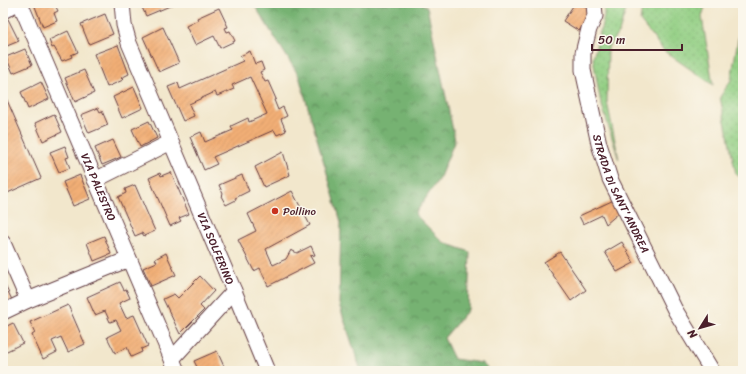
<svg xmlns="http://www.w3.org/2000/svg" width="746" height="374" font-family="Sriracha,sans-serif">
	<defs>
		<pattern id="grass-dots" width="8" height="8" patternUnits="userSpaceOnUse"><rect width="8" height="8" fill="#93cf84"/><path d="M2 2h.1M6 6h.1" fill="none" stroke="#80b172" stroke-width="1.8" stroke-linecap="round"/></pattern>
		<pattern id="forest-crowns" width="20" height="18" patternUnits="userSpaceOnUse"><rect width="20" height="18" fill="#76b272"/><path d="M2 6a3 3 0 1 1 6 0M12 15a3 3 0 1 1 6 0" fill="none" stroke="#63905e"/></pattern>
		<pattern id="building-hatch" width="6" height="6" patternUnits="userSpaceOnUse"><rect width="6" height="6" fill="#f2af76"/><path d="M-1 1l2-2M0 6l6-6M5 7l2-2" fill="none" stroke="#d19666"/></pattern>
	</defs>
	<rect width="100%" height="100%" fill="#fbf7ec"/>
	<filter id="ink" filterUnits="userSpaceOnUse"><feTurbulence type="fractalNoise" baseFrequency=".025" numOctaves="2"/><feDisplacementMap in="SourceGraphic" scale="8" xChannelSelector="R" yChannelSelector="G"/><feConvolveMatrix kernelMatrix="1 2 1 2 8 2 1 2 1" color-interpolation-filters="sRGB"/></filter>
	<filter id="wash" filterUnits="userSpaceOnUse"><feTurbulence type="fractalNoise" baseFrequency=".012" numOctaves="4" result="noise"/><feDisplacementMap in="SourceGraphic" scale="16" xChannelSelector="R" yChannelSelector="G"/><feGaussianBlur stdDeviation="0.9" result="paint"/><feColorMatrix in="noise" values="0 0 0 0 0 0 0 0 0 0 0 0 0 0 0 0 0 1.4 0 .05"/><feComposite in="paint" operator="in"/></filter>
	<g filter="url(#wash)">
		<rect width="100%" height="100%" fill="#f2e7cc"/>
		<path fill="url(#grass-dots)" stroke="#6e7758" d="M604,3H628L619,32L608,47L607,102L619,160L600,99L593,58L604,17Z
			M643,3H706L702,17L713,85L664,51L640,21Z
			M743,26V179L736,174L720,97L731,80L738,39Z"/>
		<path fill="url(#forest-crowns)" stroke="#60684e" d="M253,3H421L427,7L455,140L440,177L415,214L443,242L470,252L468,310L444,338L454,359L482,363L490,371H361L339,304L341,222L299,76Z"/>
		<g id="blocks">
			<path fill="url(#building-hatch)" d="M35,3H54L58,11L54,13L57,21L43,27L34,4Z
				M140,3H177L146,16Z
				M575,3H579L592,11L579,31L563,21Z
				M219,8L228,27L225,28L227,32L230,31L235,41L220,48L214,36L195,45L186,26L198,20L197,18Z
				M105,14L113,34L89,44L81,24Z
				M8,19L19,41L7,46L3,40V21Z
				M163,27L179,63L159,72L143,37Z
				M68,31L78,52L71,55L72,57L62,61L54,47L52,48L49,40Z
				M118,45L129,74L121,78L123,80L107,87L94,54Z
				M25,49L32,65L13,73L6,57Z
				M250,51L255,64L261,62L264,70L260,72L265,82L268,81L276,99L274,100L278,110L283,107L287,116L281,119L286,131L277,135L274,130L213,157L217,164L204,170L190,137L201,132L205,142L233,130L231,126L248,118L249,122L267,114L250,77L232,85L234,89L217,96L215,92L189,104L194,116L183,121L168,87L178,83L180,89L243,61L240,56Z
				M84,70L94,93L75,102L65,78Z
				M41,82L49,99L28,109L21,92Z
				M134,87L143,108L122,118L113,97Z
				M3,91L41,178L3,195Z
				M98,108L100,112L102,111L108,125L89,133L81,115Z
				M54,114L62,132L43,141L35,123Z
				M149,121L157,138L140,147L132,129Z
				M113,140L121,157L102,165L95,148Z
				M65,146L69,157L66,158L70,168L59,172L50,152Z
				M283,152L290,175L264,187L255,167Z
				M171,172L189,214L179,218L181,221L170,226L149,178L160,173L161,176Z
				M80,175L90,199L73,206L63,182Z
				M242,175L249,191L235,198L236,200L226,205L221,196L223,194L219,185Z
				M135,185L155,231L144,236L142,233L135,236L118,197L126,193L125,189Z
				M292,191L310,225L266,249L273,265L286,259L291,250L297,253L311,246L315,255L310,256L314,263L268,286L260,268L254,271L238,240L256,231L248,214Z
				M614,200L620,212L606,224L602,215L583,224L579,216Z
				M104,236L111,254L94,261L87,243Z
				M622,242L634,263L617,272L605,252Z
				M560,252L586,290L571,301L544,262Z
				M166,253L176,275L151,286L143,268L157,262L155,259Z
				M200,276L214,291L200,306L204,310L180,334L163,299L174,294L178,298Z
				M3,281L12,300L3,304Z
				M120,282L124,290L126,289L130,298L119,303L126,318L134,315L148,346L141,349L142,352L131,357L127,347L115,353L107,337L121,330L116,320L110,322L105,311L95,315L87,297Z
				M68,305L85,344L68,352L61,337L52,341L57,352L43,359L32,335L35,333L30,322Z
				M13,323L23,343L3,353V328Z
				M217,351L226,371H199L194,361Z"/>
		</g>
	</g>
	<g filter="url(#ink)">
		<use href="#blocks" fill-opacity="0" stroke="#633d43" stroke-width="1"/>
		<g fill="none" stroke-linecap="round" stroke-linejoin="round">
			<g stroke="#633d43" stroke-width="17">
				<g id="minor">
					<path id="s1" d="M20,3L177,371"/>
					<path id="s2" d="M122,3L124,25L129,43L234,291L172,359"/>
					<path id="s3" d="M594,3L595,16L589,29L583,53V70L599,144L610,179L675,310L712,371"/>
					<path d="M3,11L17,3"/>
					<path d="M95,180L171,142"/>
					<path d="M3,243L28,300"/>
					<path d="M234,291L267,371"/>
					<path d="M3,312L28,300L129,259"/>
				</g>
			</g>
			<use href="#minor" stroke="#fff" stroke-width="15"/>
		</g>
	</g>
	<circle fill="#c8321e" stroke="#fbf7ec" stroke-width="1.5" cx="275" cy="211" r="4"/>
	<g text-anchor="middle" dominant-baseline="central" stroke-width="3" stroke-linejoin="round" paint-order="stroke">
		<g font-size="11" fill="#4a1f2b" stroke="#fbf7ec">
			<text stroke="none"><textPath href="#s1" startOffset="200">VIA PALESTRO</textPath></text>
			<text stroke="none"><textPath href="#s3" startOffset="199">STRADA DI SANT'ANDREA</textPath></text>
			<text stroke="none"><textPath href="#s2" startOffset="264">VIA SOLFERINO</textPath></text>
		</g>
		<g font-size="11" fill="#4a1f2b" stroke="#fbf7ec" text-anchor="start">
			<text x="283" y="211">Pollino</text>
		</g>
	</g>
	<rect width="746" height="374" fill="none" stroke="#fbf7ec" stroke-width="16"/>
	<g transform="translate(700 328) rotate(233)" stroke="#fbf7ec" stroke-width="3" paint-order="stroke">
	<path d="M0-3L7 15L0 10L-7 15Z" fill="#4a1f2b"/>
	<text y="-6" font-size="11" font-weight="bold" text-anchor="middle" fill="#4a1f2b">N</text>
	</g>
	<path d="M592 44v6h90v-6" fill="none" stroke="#4a1f2b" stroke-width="2"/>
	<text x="598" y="44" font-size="12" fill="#4a1f2b" stroke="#fbf7ec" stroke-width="3" paint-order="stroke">50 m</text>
</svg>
